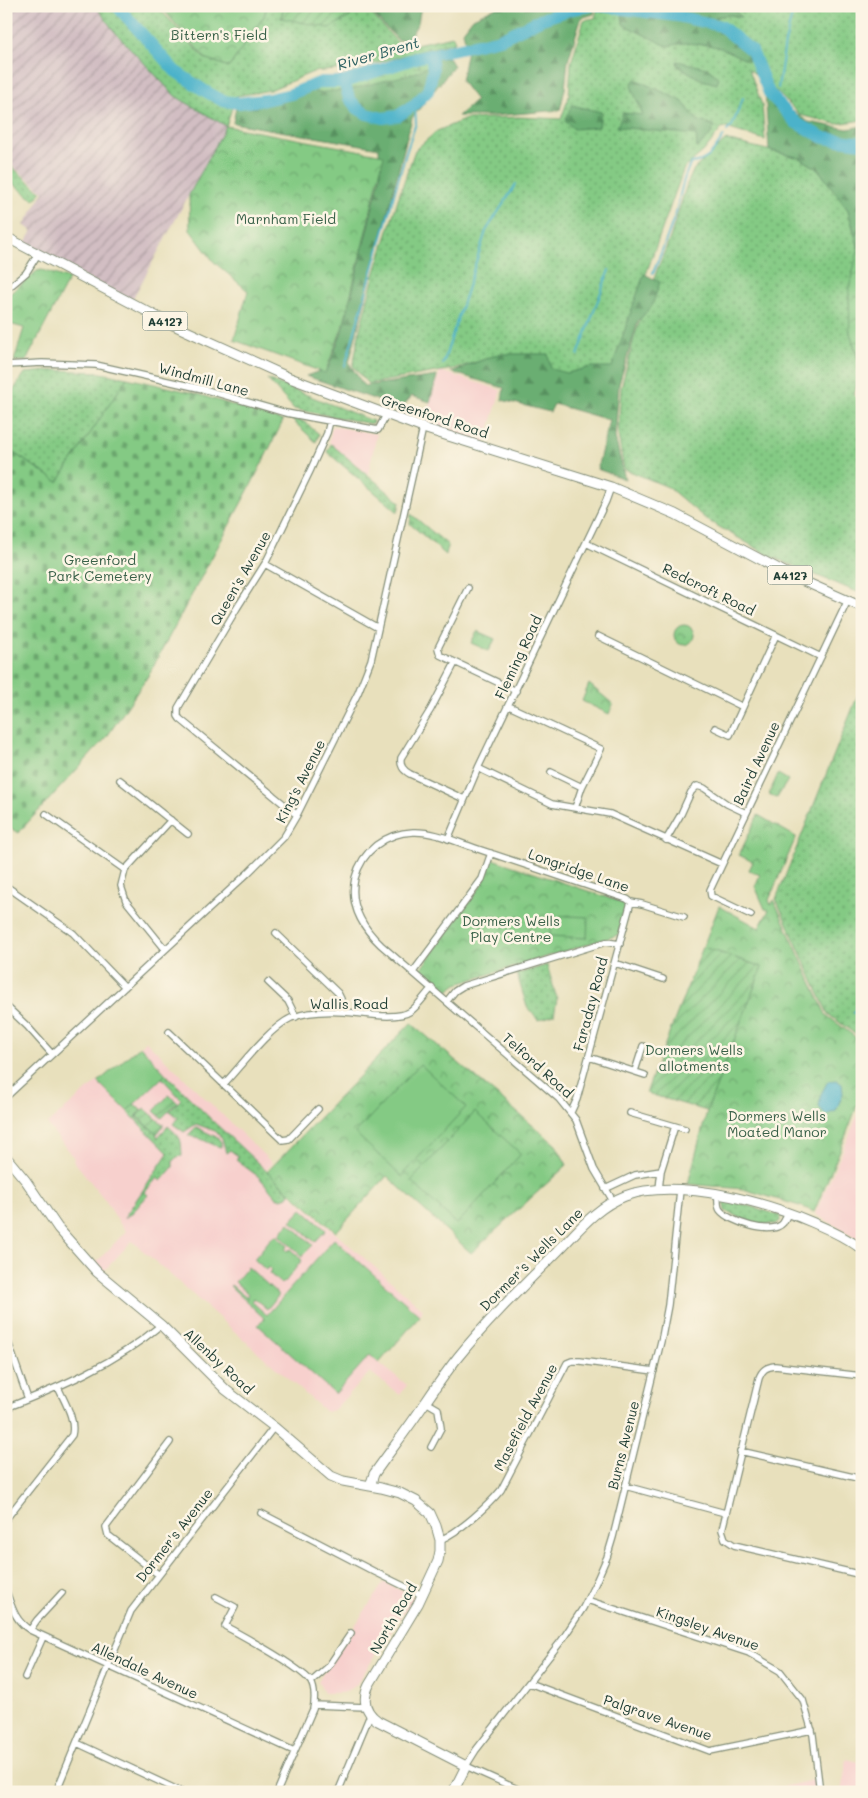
<svg xmlns="http://www.w3.org/2000/svg" width="868" height="1798" font-family="Mali,sans-serif">
	<defs>
		<pattern id="industrial-furrows" width="10" height="10" patternUnits="userSpaceOnUse" patternTransform="scale(1.25)"><rect width="10" height="10" fill="#d2bec3"/><path d="M-1 1l2-2M0 10L10 0M9 11l2-2" fill="none" stroke="#aa9c9f"/></pattern>
		<pattern id="grass-dots" width="8" height="8" patternUnits="userSpaceOnUse" patternTransform="scale(1.25)"><rect width="8" height="8" fill="#84ca84"/><path d="M2 2h.1M6 6h.1" fill="none" stroke="#6ba56d" stroke-width="1.8" stroke-linecap="round"/></pattern>
		<pattern id="forest-firs" width="22" height="20" patternUnits="userSpaceOnUse" patternTransform="scale(1.25)"><rect width="22" height="20" fill="#6bae72"/><path d="M5 1l3.5 6h-7zM16 11l3.5 6h-7z" fill="#578f5e"/></pattern>
		<pattern id="wetland-marsh" width="20" height="14" patternUnits="userSpaceOnUse" patternTransform="scale(1.25)"><rect width="20" height="14" fill="#84ca84"/><path d="M1 5h8M5 5V1M11 12h8M15 12V8" fill="none" stroke="#6ba56d"/></pattern>
		<pattern id="cemetery-stones" width="16" height="16" patternUnits="userSpaceOnUse" patternTransform="scale(1.25)"><rect width="16" height="16" fill="#84ca84"/><path d="M2 7V4a2 2 0 0 1 4 0v3zM10 15v-3a2 2 0 0 1 4 0v3z" fill="#6ba56d"/></pattern>
		<pattern id="park-crowns" width="20" height="18" patternUnits="userSpaceOnUse" patternTransform="scale(1.25)"><rect width="20" height="18" fill="#84ca84"/><path d="M2 6a3 3 0 1 1 6 0M12 15a3 3 0 1 1 6 0" fill="none" stroke="#6ba56d"/></pattern>
		<pattern id="garden-furrows" width="10" height="10" patternUnits="userSpaceOnUse" patternTransform="scale(1.25)"><rect width="10" height="10" fill="#84ca84"/><path d="M-1 1l2-2M0 10L10 0M9 11l2-2" fill="none" stroke="#6ba56d"/></pattern>
	</defs>
	<rect width="100%" height="100%" fill="#fcf5e5"/>
	<filter id="ink" filterUnits="userSpaceOnUse"><feTurbulence type="fractalNoise" baseFrequency=".02" numOctaves="2"/><feDisplacementMap in="SourceGraphic" scale="10" xChannelSelector="R" yChannelSelector="G"/><feConvolveMatrix kernelMatrix="1 2 1 2 8 2 1 2 1" color-interpolation-filters="sRGB"/></filter>
	<filter id="wash" filterUnits="userSpaceOnUse"><feTurbulence type="fractalNoise" baseFrequency=".0096" numOctaves="4" result="noise"/><feDisplacementMap in="SourceGraphic" scale="20" xChannelSelector="R" yChannelSelector="G"/><feGaussianBlur stdDeviation="1.12" result="paint"/><feColorMatrix in="noise" values="0 0 0 0 0 0 0 0 0 0 0 0 0 0 0 0 0 1.4 0 .05"/><feComposite in="paint" operator="in"/></filter>
	<g filter="url(#wash)">
		<rect width="100%" height="100%" fill="#e8e0bc"/>
		<path fill="#f7d0cd" d="M440,371L501,390L484,446L423,427Z
			M332,426L377,434L368,474L329,442Z
			M146,1041L272,1163L265,1172L423,1309L420,1316L379,1363L407,1385L400,1395L370,1372L334,1410L326,1412L132,1241L102,1273L94,1265L126,1231L120,1224L105,1200L73,1160L74,1158L47,1124Z
			M862,1102V1241L815,1214L849,1136Z
			M384,1582L414,1597L356,1685L343,1693H324L318,1681Z
			M847,1759L862,1763V1792H841Z
			M817,1779L819,1792H762Z"/>
		<path fill="url(#industrial-furrows)" d="M6,6H96L114,31L175,96L226,126L131,302L23,246L32,231L24,225L44,192L6,161Z"/>
		<path fill="url(#grass-dots)" stroke="#52845c" d="M96,6H157L204,58L229,67L264,16L267,6H284L281,18L350,17V6H364L402,47L453,36L455,42L357,68L313,72L270,90L236,96L226,126L175,96L114,31Z
			M598,6H862V120L836,124L800,115L778,93L749,69L762,105L765,140L723,127L704,151L684,168L612,369L565,375L500,355L453,369L368,384L353,366L360,329L375,272L400,193L415,150L437,131L466,119L519,117L561,119L569,96L571,63L584,20L595,18Z
			M726,140L800,158L818,169L848,210L859,250L849,289L850,333L861,369L854,395L862,403V594L772,557L707,520L668,487L624,469L618,435L621,388L634,338L657,270L670,238L687,184L694,169Z
			M6,162L41,192L34,200L6,178Z
			M57,370L96,372L127,378L58,482L6,448V401L25,373Z
			M267,379L373,421L372,424L294,409Z
			M291,419L303,421L319,434L316,442Z
			M331,444L400,502L398,512L327,452Z
			M411,514L448,545L446,555L410,524Z
			M862,685V1039L828,1014L776,899Z
			M547,965L557,999L554,1015L538,1020L527,1007L517,974Z
			M166,1074L216,1124L290,1193L288,1197L281,1199L276,1197L259,1177L236,1160L238,1156L230,1150L226,1153L222,1138L215,1131L196,1124L184,1132L173,1124L178,1118L170,1111L181,1099L162,1078Z
			M134,1104L141,1110L136,1117L155,1132L158,1137L168,1126C182,1139 181,1137 182,1156L177,1157L173,1161V1167L161,1181L157,1178L145,1192L148,1195L132,1213L124,1218L168,1153L127,1111Z
			M196,1127L218,1138L221,1142V1147C210,1145 199,1136 188,1135Z
			M723,1200L750,1206L781,1216L780,1221L776,1224H754L725,1211Z"/>
		<path fill="url(#forest-firs)" stroke="#457653" d="M365,6H421L418,23L408,40H398Z
			M499,6H595L594,14L581,18L568,61L565,89L560,110L492,116H458L476,100L461,81L467,50L463,31L473,18Z
			M625,6L732,7L741,17L730,15L715,17L751,43L748,61L721,48L708,45L685,43L667,46L624,25L622,17Z
			M448,56L454,66L412,118L349,363L364,386L437,376L430,402L412,396L401,408L306,376L328,368L344,326L380,177L379,148L233,123L236,107L280,101L319,85L338,86Z
			M677,61L707,68L719,78L717,84L702,80L678,66Z
			M635,79L682,101L697,120L715,126L709,137L697,148L696,135L617,127L623,113L643,115L631,86Z
			M765,91L808,122L848,129L862,126V233L859,250L848,210L818,169L800,158L769,150Z
			M572,105L601,112L599,127L574,129L565,121Z
			M644,274L660,282L652,306L638,321L619,384L615,437L625,479L597,469L609,420L554,404L550,412L502,400L504,388L451,372L498,354H548L551,369L567,373L591,367H612Z"/>
		<path fill="url(#wetland-marsh)" stroke="#52845c" d="M416,58H430L431,65L414,73L352,89L316,93L322,83L344,82Z"/>
		<path fill="url(#cemetery-stones)" stroke="#52845c" d="M127,378L194,393L283,421L252,483L148,676L106,738L18,833L6,825V448L58,482Z"/>
		<path fill="url(#park-crowns)" stroke="#52845c" d="M160,6H267L264,16L229,67L205,58Z
			M226,126L384,155L344,323L325,373L234,340L248,291L214,262L190,230L189,195Z
			M862,233V369L850,333L849,289Z
			M42,270L69,279L26,361H14L24,328L6,323V297L37,271Z
			M674 635a10 10 0 1 1 20 0a10 10 0 1 1-20 0Z
			M477,631L495,639L489,651L471,643Z
			M589,684L613,704L609,714L582,701Z
			M778,774L788,780L777,798L769,794Z
			M758,815L796,837L769,900L771,905L774,900L826,1015L862,1042V1093L841,1148L814,1212L803,1207L743,1189L688,1184L707,1111L762,967L703,947L719,906L759,928L769,910L765,909L755,886L760,875L749,870L753,862L739,855Z
			M492,859L627,904L618,935L457,984L446,992L420,970L483,883Z
			M411,1023L556,1145L567,1165L471,1253L387,1176L336,1232L267,1172Z"/>
		<path fill="url(#garden-furrows)" stroke="#52845c" d="M284,6H350V17L329,28L281,18Z
			M703,947L762,967L707,1111L646,1093Z
			M169,1095L177,1102L162,1118L154,1111Z
			M144,1108L164,1125L157,1134L137,1116Z"/>
		<path fill="#84ca84" stroke="#52845c" d="M551,915L588,917L587,938L550,936Z
			M140,1046L166,1074L127,1111L98,1082Z
			M420,1064L466,1107L401,1176L355,1133Z
			M475,1112L521,1154L457,1224L411,1181Z
			M302,1209L326,1230L315,1242L291,1221Z
			M289,1223L313,1245L302,1256L279,1235Z
			M276,1235L288,1246L285,1249L288,1251L290,1249L302,1260L285,1282L281,1284L269,1273L271,1270L268,1267L266,1270L254,1259L272,1237L273,1238Z
			M334,1239L420,1316L379,1363L370,1355L335,1394L258,1325L264,1318L230,1286L231,1285L248,1299L246,1297L248,1294L235,1282L248,1267L279,1295L267,1309L254,1298L251,1301L267,1315Z"/>
		<path fill="#4bb2ca" stroke="#35787f" d="M836,1080L842,1084L843,1093L836,1111L826,1115L819,1107L821,1094L828,1081Z"/>
		<g fill="none" stroke-linecap="round" stroke-linejoin="round">
			<path stroke="#4bb2ca" stroke-width="2" d="M778,88L785,43L794,6
				M727,131L732,126L743,98
				M653,273C661,254 668,235 675,215C680,198 682,178 691,163C710,161 714,150 724,136
				M578,355L609,270
				M443,364L486,231L516,184
				M345,366L406,153L416,123L415,104
				M854,1013L862,993"/>
			<path stroke="#4bb2ca" stroke-width="12" d="M117,6L175,71L205,91L223,101L239,103L265,100L291,94L321,82H344L416,58L500,39L542,19L572,9L590,6
				M601,6L677,16L721,26L752,51L769,93L796,123L824,138L862,143
				M344,82L349,98L357,108L367,114L383,118L398,116L415,104L428,91L433,70L431,55"/>
		</g>
	</g>
	<g filter="url(#ink)">
		<g fill="none" stroke-linecap="round" stroke-linejoin="round">
			<g stroke="#848e78" stroke-width="8">
				<path id="street" d="M6,290L26,273L38,254
					M6,365L42,363L96,365L203,389L286,413L378,430L386,415
					M586,543L821,657
					M265,564L378,628
					M468,588L438,648L440,655L516,691
					M598,636L743,707
					M455,663L431,709L401,758C400,766 403,770 410,774L464,799
					M509,706L601,749L582,787L575,808
					M715,728L730,735L776,635
					M478,768L552,804L610,814L722,864
					M551,772L582,787
					M120,780L188,834
					M46,814L125,870
					M297,815L180,719L178,716V708L237,608L266,562L311,469L327,433L330,421
					M448,839L478,768L606,501L611,487
					M666,840L681,814L691,792L697,786L704,788L727,804L746,813
					M6,886L73,933L125,987
					M751,915L711,896L710,890L847,602
					M276,933L338,993L341,999L342,1012
					M165,949L126,901L121,886L125,870L171,820
					M615,963L663,979
					M413,972L482,879L491,853
					M268,982L288,1001L296,1017
					M447,1001L455,991L463,986L606,942L620,944
					M6,1006L27,1026L52,1054
					M169,1032L282,1140L289,1139L318,1109
					M589,1057L645,1075
					M635,1071L643,1046
					M223,1085C241,1066 268,1029 291,1018C306,1012 327,1011 344,1012C362,1013 396,1021 411,1011C419,1005 425,995 432,988
					M6,1097L248,873L284,837L297,815L358,693L371,660L423,428
					M571,1112L577,1099L631,902
					M630,1113L685,1129
					M605,1189L635,1175L661,1171L675,1126
					M659,1189L661,1171
					M718,1194C718,1199 717,1206 720,1210C729,1222 772,1236 783,1223C785,1220 787,1216 788,1212
					M613,1201L594,1169L576,1120L559,1099L381,945C363,928 349,905 355,878C362,851 385,833 413,832C434,831 456,842 475,848C526,865 576,882 627,899L631,902L642,904L684,917
					M6,1336L28,1399
					M862,1376L775,1366C766,1367 762,1370 759,1378L722,1530L725,1539L734,1545L862,1575
					M426,1402L438,1409L441,1428L431,1447
					M6,1408C60,1387 116,1363 161,1325
					M740,1451L862,1479
					M625,1486L725,1513
					M261,1513L375,1572L422,1595
					M6,1519L72,1435C76,1419 64,1401 58,1387
					M440,1540C459,1532 488,1506 501,1490L567,1363L572,1361H580L654,1371
					M159,1575L108,1535L106,1527L170,1442
					M6,1591C12,1607 15,1621 30,1630L294,1751
					M216,1597L235,1607L225,1626C241,1635 303,1668 311,1682C315,1689 315,1701 313,1709L277,1792
					M587,1600L749,1653L780,1671L803,1700L813,1735L820,1792
					M30,1630L37,1620L62,1593
					M25,1677L43,1637
					M311,1682L328,1667L351,1633
					M529,1683L710,1751L812,1730
					M314,1705L366,1707
					M77,1743L182,1792
					M56,1792L131,1611L274,1427
					M338,1792L370,1715
					M524,1792L466,1766L476,1750L562,1640L583,1608L596,1582L607,1557L613,1537L662,1337L668,1305L680,1190"/>
			</g>
			<g stroke="#848e78" stroke-width="11">
				<path id="secondary" d="M6,1157L26,1181L58,1228L97,1272L161,1325L226,1390L274,1427L331,1476L343,1481L381,1488L400,1493L416,1501L430,1513L436,1526L440,1540V1551L438,1561L418,1604L369,1685C362,1699 365,1712 378,1721L466,1766L453,1792
					M370,1486L374,1474C388,1454 403,1435 416,1416C430,1396 443,1376 458,1357C488,1320 522,1287 556,1253C577,1232 596,1207 625,1196C685,1173 812,1213 862,1249"/>
			</g>
			<g stroke="#848e78" stroke-width="11">
				<path id="primary" d="M6,237L171,324L290,378L423,428L611,487L675,514L790,575L862,607"/>
			</g>
			<use href="#street" stroke="#fff" stroke-width="5.5"/>
			<use href="#secondary" stroke="#fff" stroke-width="9"/>
			<use href="#primary" stroke="#fff" stroke-width="9"/>
		</g>
	</g>
	<g text-anchor="middle" dominant-baseline="central" stroke-width="5" stroke-linejoin="round" paint-order="stroke">
		<g fill="#fcf5e5" stroke="#617469" stroke-width="1">
			<rect x="142.5" y="311.5" width="45" height="19" rx="4"/>
			<rect x="767.5" y="565.5" width="45" height="19" rx="4"/>
		</g>
		<g font-size="12" font-weight="bold" fill="#1f3d34">
			<text x="165" y="321">A4127</text>
			<text x="790" y="575">A4127</text>
		</g>
		<g font-size="14" fill="#386048" stroke="#fcf5e5">
			<text x="219" y="34">Bittern's Field</text>
			<text x="286" y="218">Marnham Field</text>
			<text x="100" y="559">Greenford<tspan x="100" dy="16">Park Cemetery</tspan></text>
			<text x="511" y="920">Dormers Wells<tspan x="511" dy="16">Play Centre</tspan></text>
			<text x="694" y="1049">Dormers Wells<tspan x="694" dy="16">allotments</tspan></text>
			<text x="777" y="1115">Dormers Wells<tspan x="777" dy="16">Moated Manor</tspan></text>
		</g>
		<g font-size="14" fill="#1f3d34" stroke="#fcf5e5">
			<text transform="translate(204 379) rotate(15)">Windmill Lane</text>
			<text transform="translate(435 416) rotate(18)">Greenford Road</text>
			<text transform="translate(240 578) rotate(-60)">Queen's Avenue</text>
			<text transform="translate(709 589) rotate(26)">Redcroft Road</text>
			<text transform="translate(518 657) rotate(-65)">Fleming Road</text>
			<text transform="translate(756 763) rotate(-65)">Baird Avenue</text>
			<text transform="translate(300 781) rotate(-63)">King's Avenue</text>
			<text transform="translate(579 870) rotate(19)">Longridge Lane</text>
			<text x="349" y="1003">Wallis Road</text>
			<text transform="translate(590 1004) rotate(-75)">Faraday Road</text>
			<text transform="translate(538 1065) rotate(42)">Telford Road</text>
			<text transform="translate(531 1259) rotate(-45)">Dormer’s Wells Lane</text>
			<text transform="translate(219 1361) rotate(43)">Allenby Road</text>
			<text transform="translate(525 1417) rotate(-62)">Masefield Avenue</text>
			<text transform="translate(623 1445) rotate(-76)">Burns Avenue</text>
			<text transform="translate(174 1535) rotate(-52)">Dormer's Avenue</text>
			<text transform="translate(393 1618) rotate(-60)">North Road</text>
			<text transform="translate(708 1628) rotate(19)">Kingsley Avenue</text>
			<text transform="translate(145 1670) rotate(25)">Allendale Avenue</text>
			<text transform="translate(658 1717) rotate(19)">Palgrave Avenue</text>
		</g>
		<g font-size="15" font-style="italic" fill="#2c6061" stroke="#fcf5e5">
			<text transform="translate(378 53) rotate(-16)">River Brent</text>
		</g>
	</g>
	<rect width="868" height="1798" fill="none" stroke="#fcf5e5" stroke-width="25"/>
</svg>
